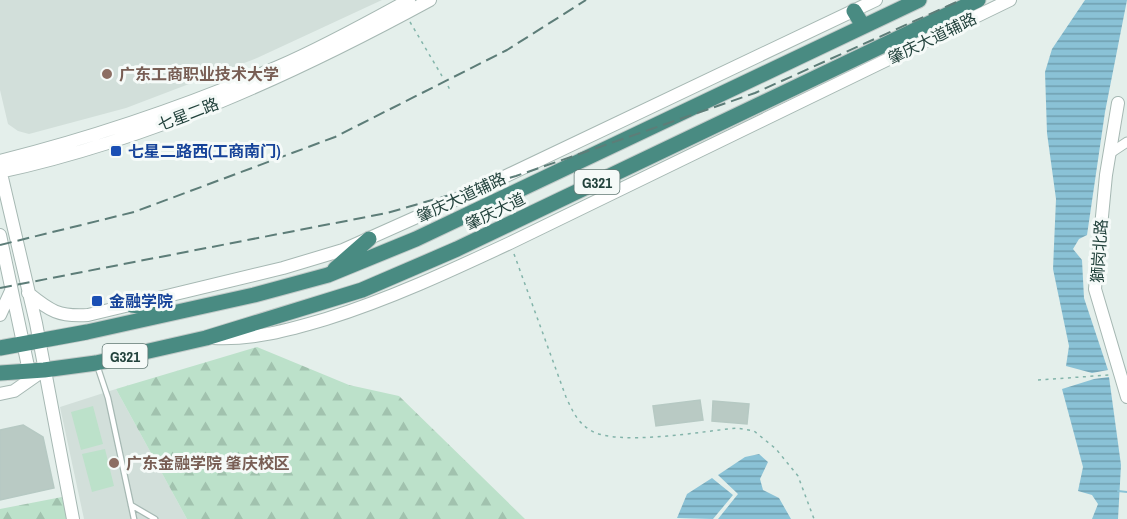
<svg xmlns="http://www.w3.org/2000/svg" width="1127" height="519" font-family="'Archivo Narrow','Noto Sans SC',sans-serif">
	<defs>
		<pattern id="forest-firs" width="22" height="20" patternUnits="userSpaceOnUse" patternTransform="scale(1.5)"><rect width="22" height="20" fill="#bce1ca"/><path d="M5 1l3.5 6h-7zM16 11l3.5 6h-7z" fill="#a1c2ae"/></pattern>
		<pattern id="water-rules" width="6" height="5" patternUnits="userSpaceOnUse" patternTransform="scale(1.5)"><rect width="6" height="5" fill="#8ac2d6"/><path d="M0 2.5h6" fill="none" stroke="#709faf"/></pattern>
	</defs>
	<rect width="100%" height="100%" fill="#e4efeb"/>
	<path fill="#d2dfda" d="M0,0H382L257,58L126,108L29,134L18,131L8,124L0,90Z
		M116,389L187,519H84L60,407Z"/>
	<path fill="url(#forest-firs)" d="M257,347L349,385L399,396L525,519H187L116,389Z
		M62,497L67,519H0V509Z"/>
	<path fill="#bce1ca" d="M93,406L103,444L81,450L71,412Z
		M105,449L114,486L92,492L82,454Z"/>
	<path fill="url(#water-rules)" d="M1085,0H1127L1105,112L1087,235L1079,239L1073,249L1082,260L1084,298L1108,370L1092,373L1066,366L1069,346L1053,269L1056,199L1047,133L1045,72L1052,49Z
		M1109,377L1121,465L1118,519H1092L1098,504L1092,495L1078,491L1083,467L1062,389L1094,379Z
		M759,454L768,462L760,479L763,490L779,498L791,519H718L738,494L718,475L745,457Z
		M712,478L733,495L713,519L677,518L687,494Z"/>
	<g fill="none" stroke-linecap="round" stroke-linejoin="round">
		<path stroke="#8ac2d6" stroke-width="2" d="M1118,491L1127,492"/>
	</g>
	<path fill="#b9cac4" stroke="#b6c9c3" stroke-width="1.5" d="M700,400L703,420L656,426L653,406Z
		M713,401L749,404L747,424L712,421Z
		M23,425L43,437L54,488L0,500V430Z"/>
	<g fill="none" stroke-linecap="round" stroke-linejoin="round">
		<g stroke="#a6b8b3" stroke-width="7">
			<path id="service" d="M97,365L108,398L134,519
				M131,505L155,519"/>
		</g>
		<g stroke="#a6b8b3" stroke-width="11">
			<path id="minor" d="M1109,154L1127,142"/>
		</g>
		<g stroke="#a6b8b3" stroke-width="14">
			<path id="tertiary" d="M1118,103L1106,175L1095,289L1127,397
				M0,161C96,137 189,105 280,66C324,47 367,23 409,0
				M0,169L36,323L73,519
				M0,172C152,139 294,74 430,0
				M0,235L29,371
				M28,293C50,311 59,317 88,315L283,268L343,250L466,195L876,0
				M0,315L11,291
				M213,338C253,340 289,330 326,319C390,299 450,271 510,243L1010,0
				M0,394L14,391L44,370"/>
		</g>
		<g stroke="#c1cac8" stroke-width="17">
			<path id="trunk" d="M854,11L863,26
				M335,269L369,239
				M132,305L168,310
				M0,348L87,332L254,295L328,275L416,239L919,0
				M0,373L44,370L96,363L206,338L362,290L457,249L978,0"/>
		</g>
		<path stroke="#83b4aa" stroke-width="1.5" stroke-dasharray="3 4.5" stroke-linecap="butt" d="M410,22L442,76
			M448,86L451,92
			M514,254L566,397C572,410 577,422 590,430C616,447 704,431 737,428L754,431L776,449L798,476L814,519
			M1038,380L1109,375"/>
		<use href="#service" stroke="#fff" stroke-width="4.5"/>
		<use href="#minor" stroke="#fff" stroke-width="9"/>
		<use href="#tertiary" stroke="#fff" stroke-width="12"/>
		<use href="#trunk" stroke="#498b82" stroke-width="15"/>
		<path stroke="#5d7d78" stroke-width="2" stroke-dasharray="12 6" stroke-linecap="butt" d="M0,245L134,212L335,137L507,50L586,0
			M0,288L387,213L516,176L755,93L961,0"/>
	</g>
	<g fill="#8d6e63" stroke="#f5faf8" stroke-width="2">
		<circle cx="107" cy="74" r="6"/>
		<circle cx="114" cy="463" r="6"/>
	</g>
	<g fill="#1a4fb4" stroke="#f5faf8" stroke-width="2">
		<rect x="110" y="145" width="12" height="12" rx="3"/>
		<rect x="91" y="295" width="12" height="12" rx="3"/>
	</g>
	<g text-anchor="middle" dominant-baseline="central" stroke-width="6" stroke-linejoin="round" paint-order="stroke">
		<g fill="#f5faf8" stroke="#617974" stroke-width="1.5">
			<rect x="574.5" y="170" width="45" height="24" rx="4.5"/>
			<rect x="102.5" y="344" width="45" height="24" rx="4.5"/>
		</g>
		<g font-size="15" font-weight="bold" fill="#22423c">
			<text x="597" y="182">G321</text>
			<text x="125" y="356">G321</text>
		</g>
		<g font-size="16" fill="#22423c" stroke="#f5faf8">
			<text transform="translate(932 38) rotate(-26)">肇庆大道辅路</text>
			<text transform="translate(188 114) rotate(-21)">七星二路</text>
			<text transform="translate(461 197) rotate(-25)">肇庆大道辅路</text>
			<text transform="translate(495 211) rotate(-26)">肇庆大道</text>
			<text transform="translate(1099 251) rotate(-86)">獅岗北路</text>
		</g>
		<g font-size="16" font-weight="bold" fill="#785e54" stroke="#f5faf8" text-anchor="start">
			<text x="119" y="74">广东工商职业技术大学</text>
			<text x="126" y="463">广东金融学院 肇庆校区</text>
		</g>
		<g font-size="16" font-weight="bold" fill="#164399" stroke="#f5faf8" text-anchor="start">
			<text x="128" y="151">七星二路西(工商南门)</text>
			<text x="109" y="301">金融学院</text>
		</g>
	</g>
</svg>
